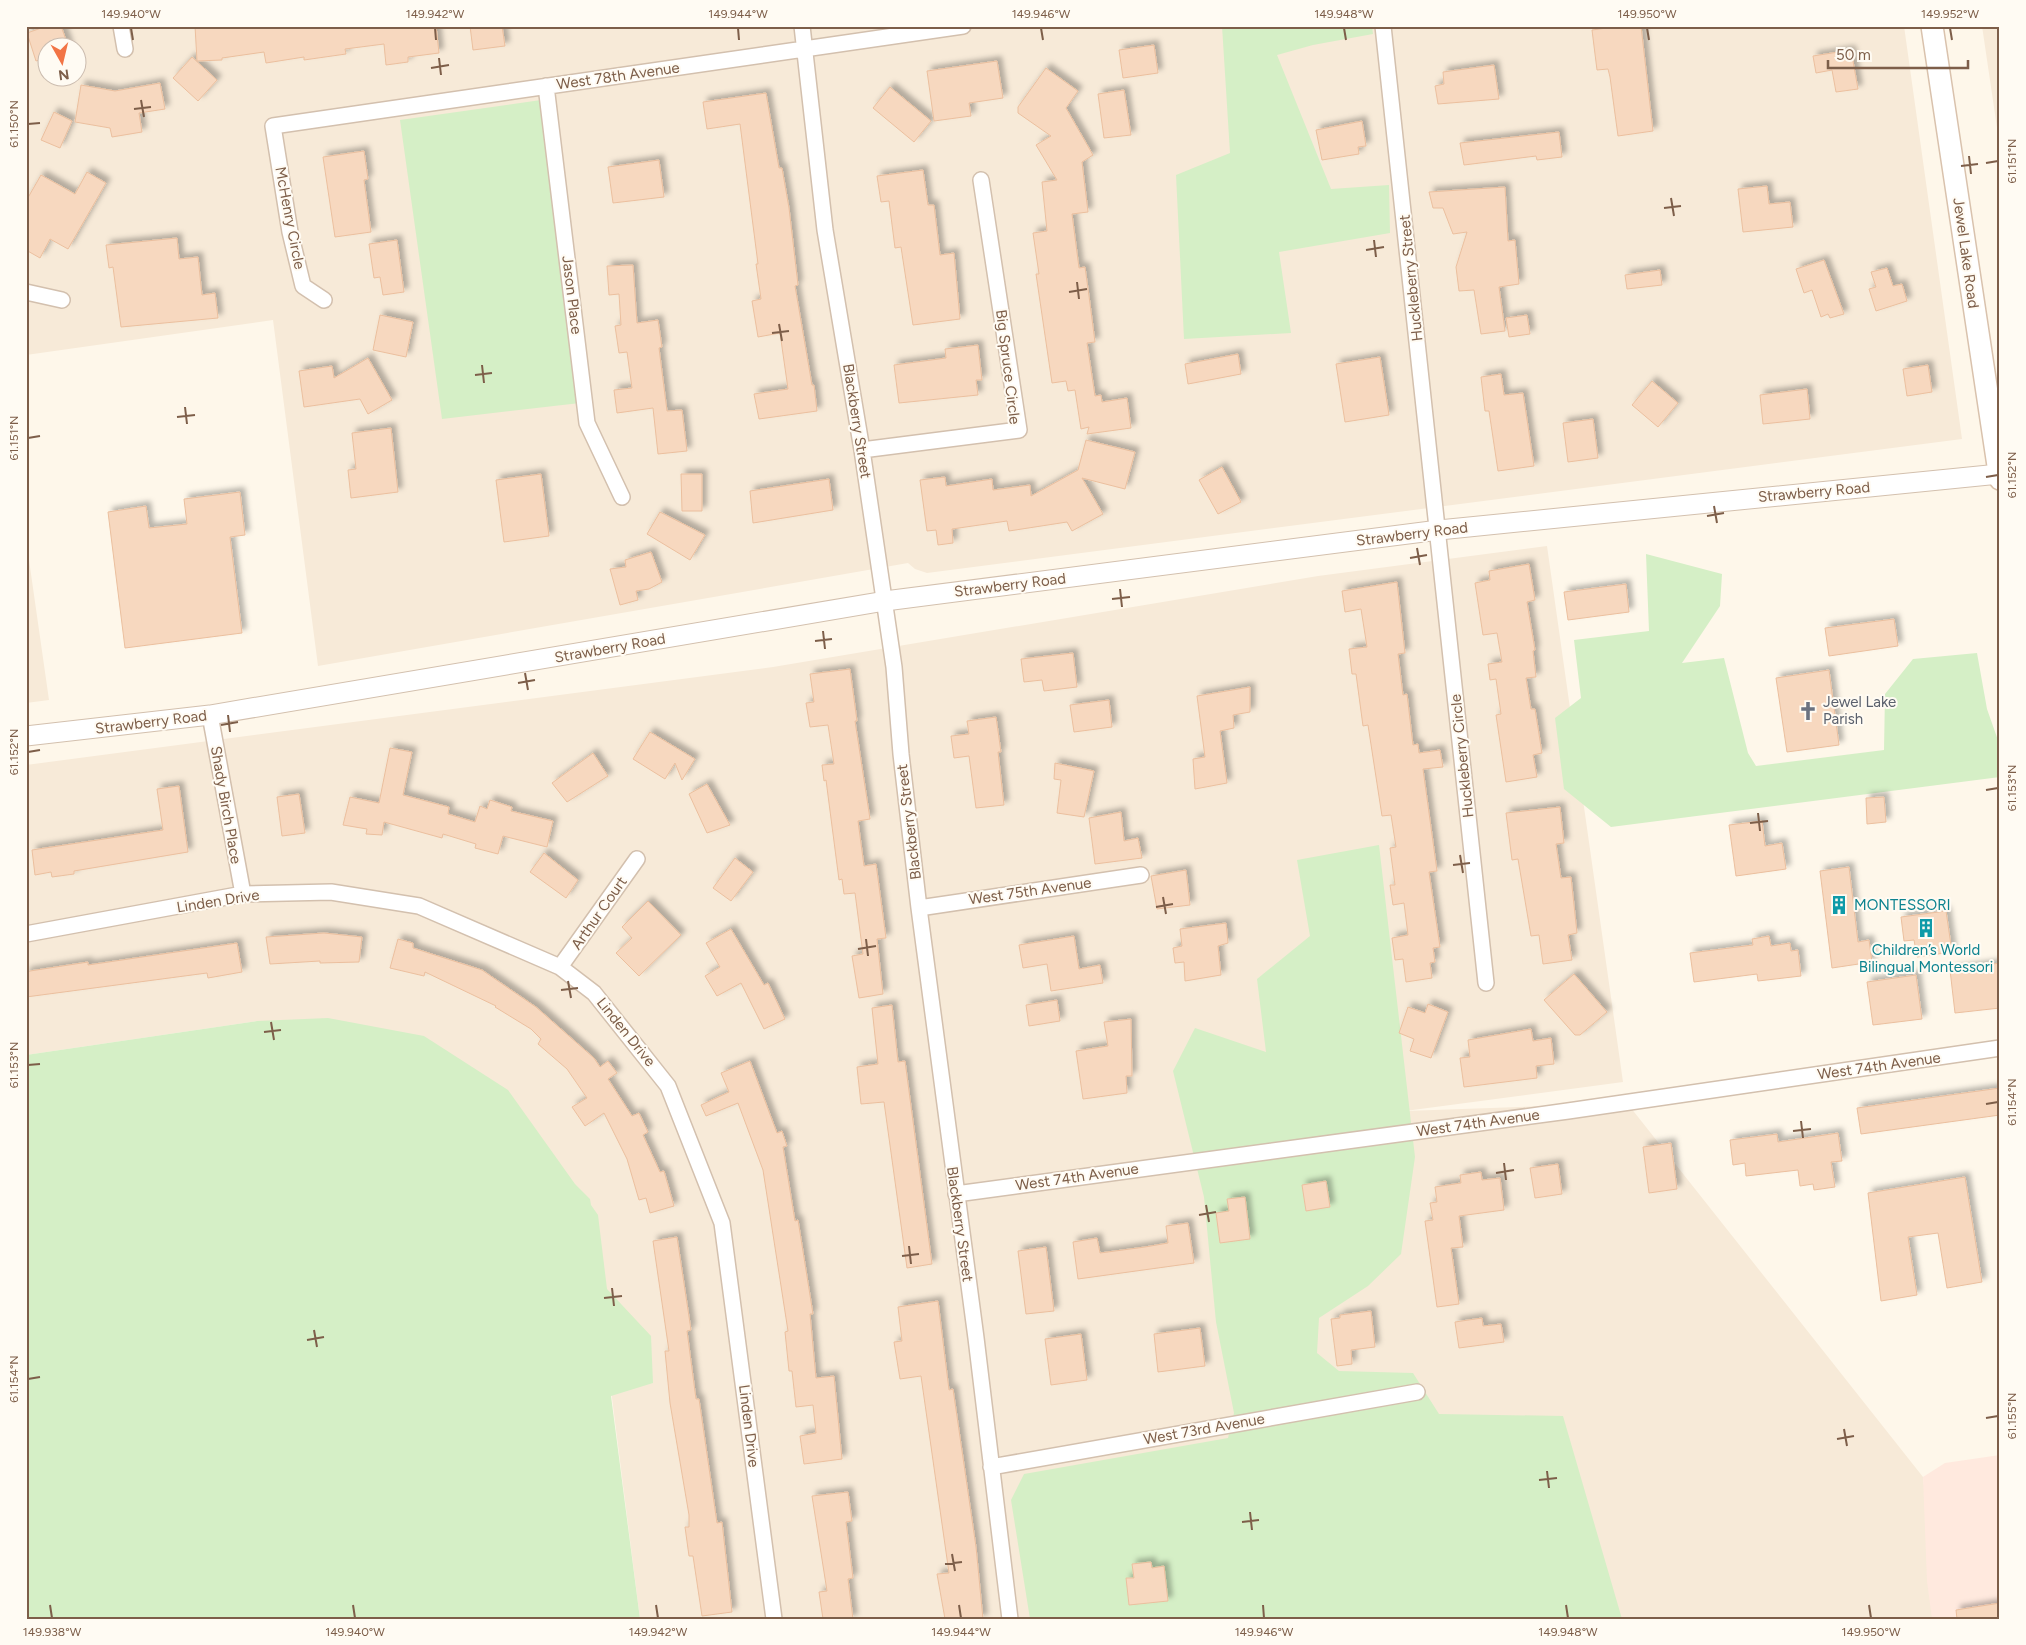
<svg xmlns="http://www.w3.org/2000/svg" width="2026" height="1645" font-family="Figtree,sans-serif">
	<defs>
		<filter id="shadow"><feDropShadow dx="4.5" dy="-4.5" stdDeviation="2.5" flood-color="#0004"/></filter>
	</defs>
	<rect width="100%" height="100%" fill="#fef7ea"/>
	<path fill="#f7ead8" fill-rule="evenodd" d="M26,26H1904L1962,439L927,573L915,569L908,563L318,666L273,320L26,355ZM48,48H78V78H48Z
		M1982,26H2000V148Z
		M26,539L49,700L26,703Z
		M1547,546L1623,1082L1405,1111L1627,1103L1923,1477L1940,1619H640L600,1303L257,1021L26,1055V765L773,667L1318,576Z"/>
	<path fill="#ffe9de" d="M2000,1455V1619H1932L1927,1581L1923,1477L1945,1463Z"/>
	<path fill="#d5efc6" d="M1222,26H1372L1373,34L1313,45L1277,55L1331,189L1389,185L1390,233L1279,252L1291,333L1184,339L1176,175L1230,153Z
		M541,100L580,403L442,419L400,120Z
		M1646,554L1722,574L1720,606L1682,663L1724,658L1748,753L1756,766L1884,750L1885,694L1913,659L1977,653L1987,709L2000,746V777L1611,827L1564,789L1555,718L1581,698L1574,640L1649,631Z
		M1379,845L1415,1157L1401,1254L1368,1286L1319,1318L1317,1353L1339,1371L1413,1373L1439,1414L1563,1416L1622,1619H1030L1011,1500L1024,1474L1228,1438L1234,1413L1216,1322L1204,1197L1173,1071L1195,1028L1266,1052L1257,979L1310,936L1297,860Z
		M328,1018L424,1036L508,1090L575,1184L590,1199L591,1205L598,1215L607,1289L651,1336L653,1383L611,1396L640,1619H26V1055L257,1021Z"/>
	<path fill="#f7d8bf" stroke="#ebbf9e" filter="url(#shadow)" d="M47,26H61L69,48H48V57L36,61L27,33Z
		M195,26H436L439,53L408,57V62L386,65L384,44L345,49L346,54L304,60V57L266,63L264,52L222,58V60L197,61Z
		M470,26H502L505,46L473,50Z
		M1621,26H1641L1653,131L1618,136L1610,77L1608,69L1597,70L1592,30Z
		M1154,45L1158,73L1123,78L1119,50Z
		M1851,50L1858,89L1836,92L1832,70L1816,73L1813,56Z
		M192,57L217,80L198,101L173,78Z
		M997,61L1003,98L969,103L971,116L934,121L927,71Z
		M1494,65L1499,99L1438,104L1435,86L1444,84L1443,72Z
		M1046,68L1078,91L1066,108L1093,155L1082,162L1088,212L1072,214L1079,268L1085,267L1089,296L1095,342L1087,343L1095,396L1101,395L1102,402L1127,398L1131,428L1087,434L1089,427L1081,429L1075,390L1068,391L1066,381L1052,383L1036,274H1039L1033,233L1047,231L1042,182L1057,180L1036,145L1051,136L1018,113V107Z
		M160,83L165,109L139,113L142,132L112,137L110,128L75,122L81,85L115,91Z
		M890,87L931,121L914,142L873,108Z
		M1124,90L1131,135L1104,138L1098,94Z
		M766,93L779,168H782L789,208L798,285L795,286L812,385H814L817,411L759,419L754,394L788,389L780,333L758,337L752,301L761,299L756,264H758L740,124L707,129L703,102Z
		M54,112L72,121L60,148L41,140Z
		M1362,121L1366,146L1358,147L1359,154L1322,160L1316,130Z
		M1559,132L1562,157L1537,160L1536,156L1464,165L1460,143Z
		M364,151L368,179L364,180L371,232L335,237L323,157Z
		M659,160L664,197L613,203L608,167Z
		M923,170L928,205H934L940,255L954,253L960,319L913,325L901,247L895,248L889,201L881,202L877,176Z
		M87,172L106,183L68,249L50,239L40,258L26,250V201L41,175L75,194Z
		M1767,186L1769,204L1790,202L1793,227L1743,232L1738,189Z
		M1505,187L1508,241L1515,240L1519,284L1499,287L1505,331L1481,334L1474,290L1459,291L1456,267L1467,232L1453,234L1443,208H1433L1429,192Z
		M177,238L179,259L198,257L202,295L215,293L218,318L121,327L113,267L109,268L106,245Z
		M397,240L404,292L383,295L380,277L374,278L369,244Z
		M1824,260L1844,314L1830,318L1828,314L1821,317L1812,290L1804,293L1796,269Z
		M633,265L637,323L658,320L662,347L659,348L667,411L682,410L687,451L658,454L653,408L617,413L614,390L632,388L627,352L619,353L615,326L621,325L619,294L609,295L607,266Z
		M1887,268L1893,286L1902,284L1907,301L1876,311L1869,289L1876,287L1871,272Z
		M1660,270L1662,285L1627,289L1625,275Z
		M380,315L413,322L406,357L373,350Z
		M1527,315L1530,334L1509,337L1506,318Z
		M978,345L982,380H976L978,395L899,403L894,365L946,358L945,349Z
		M1238,354L1241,374L1188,384L1185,364Z
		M1380,357L1389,415L1345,422L1336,364Z
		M368,358L392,400L368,414L360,399L304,407L299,371L332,366L334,378Z
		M1928,365L1932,392L1907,396L1903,369Z
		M1501,374L1504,395L1523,393L1534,466L1498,471L1489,411H1485L1481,377Z
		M1652,381L1678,403L1658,427L1632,405Z
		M1807,389L1810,419L1763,424L1760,395Z
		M1593,419L1598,458L1568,462L1563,423Z
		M391,428L398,492L351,498L348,470L356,469L352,433Z
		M1086,440L1135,452L1125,489L1082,478L1103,514L1072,531L1067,522L1009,531L1007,521L952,529L953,543L938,545L936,530L927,531L920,480L945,477L946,486L992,479L993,490L1030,485L1031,496L1078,470Z
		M1222,467L1241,502L1218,514L1199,480Z
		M541,474L549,536L504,542L496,480Z
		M681,474H702V511H682Z
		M829,479L833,510L753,523L750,491Z
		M240,492L245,535L230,537L242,633L125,648L108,512L146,506L149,528L187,524L184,499Z
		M660,512L705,535L690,560L647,534Z
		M651,552L662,582L649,589L636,591L638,600L620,605L610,569L626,567L625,560Z
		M1529,564L1535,600L1527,602L1535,650L1533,651L1536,677L1526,678L1531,709H1535L1542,753L1533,755L1537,777L1506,782L1496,715L1501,714L1496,679L1490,680L1488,664L1502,662L1497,633L1483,635L1475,583L1490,580L1489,571Z
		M1397,582L1405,653L1398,654L1403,695L1407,694L1413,745L1418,744L1419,753L1440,750L1443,767L1423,769L1437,871L1429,872L1440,947L1433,948L1435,962L1430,963L1432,978L1406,982L1403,959L1395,960L1392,938L1408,935L1404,903L1393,905L1390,885H1395L1390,848L1396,847L1391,815L1382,816L1368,725L1363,726L1356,674H1352L1349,649L1367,647L1361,609L1345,612L1342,591Z
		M1626,584L1629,612L1568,620L1564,592Z
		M1894,619L1898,646L1829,656L1825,628Z
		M1073,653L1077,687L1044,691L1042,680L1024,682L1021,659Z
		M850,669L857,721H855L870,819L858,821L864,866L876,864L886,938L877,939L883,994L859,998L852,956L863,954L855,893L844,894L842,879L839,880L826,780L824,781L822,765L834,764L828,725L810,727L806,703L814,702L810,674Z
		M1829,670L1839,745L1787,752L1776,678Z
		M1250,687V712L1233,715L1234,728L1220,731L1227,783L1195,789L1193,759L1205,757L1197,696Z
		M1109,700L1112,727L1074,732L1070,705Z
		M996,717L1001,752H998L1004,805L976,808L969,756L954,758L951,736L969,734L967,721Z
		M650,732L695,759L682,780L675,763L665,779L633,759Z
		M390,748L412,752L403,795L449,807L448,814L475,822L480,806L487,809L490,800L512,807L511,811L553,821L547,847L503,836L498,854L475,848L476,844L443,834L442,838L384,822L382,835L366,834L367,829L343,825L350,797L379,803Z
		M593,753L608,776L567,802L552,783Z
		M1055,763L1094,771L1084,817L1057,813L1061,780L1054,779Z
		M707,784L730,825L707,833L689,794Z
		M179,786L188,852L74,871V874L52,877L51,872L35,875L32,850L163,830L157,789Z
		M299,794L305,833L282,836L277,797Z
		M1884,797L1886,822L1867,824L1866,798Z
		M1560,807L1564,843L1556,844L1561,878L1571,877L1577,933L1568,935L1572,960L1543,964L1539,935L1531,936L1518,859L1512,860L1506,813Z
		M1121,812L1124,841L1138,838L1142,858L1095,864L1089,818Z
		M1762,821L1765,846L1782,843L1786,869L1736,876L1729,825Z
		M544,853L578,880L566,898L530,872Z
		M735,858L753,872L731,901L713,888Z
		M1849,867L1858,942L1869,940L1872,962L1832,968L1820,871Z
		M1186,870L1190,905L1157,909L1151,876Z
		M648,901L681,935L639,976L616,953L632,938L622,927Z
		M1946,911L1952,952L1917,957L1914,940L1904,941L1901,917Z
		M1226,923L1228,943L1218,946L1221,975L1185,981L1184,962L1175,963L1173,948L1182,946L1180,929Z
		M731,929L764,985L768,983L785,1019L764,1029L741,983L717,996L705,976L720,967L706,943Z
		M324,933L362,937L359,962L320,963V961L270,964L266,937Z
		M1074,936L1079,969L1100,965L1103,983L1051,991L1047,964L1023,968L1019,945Z
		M1769,936L1771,946L1790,943L1791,951L1798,950L1801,976L1758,981L1757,974L1694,982L1690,953L1753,945L1752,939Z
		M398,939L413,943V948L482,970L536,1007L594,1058L600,1067L608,1061L617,1073L608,1079L632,1116L639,1113L648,1132L643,1135L660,1172L664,1171L674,1206L650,1213L646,1198L639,1200L627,1159L604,1113L585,1126L572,1107L587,1098L567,1069L538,1044L541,1039L531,1029L495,1007L496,1006L425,972L424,976L390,968Z
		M237,943L242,972L208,978L207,973L26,997V972L30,971L88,962V965Z
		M2000,963V1008L1955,1013L1950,970Z
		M1574,974L1607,1012L1580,1035H1575L1544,1000Z
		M1916,975L1922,1019L1873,1025L1867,982Z
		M1057,1000L1060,1021L1029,1026L1026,1005Z
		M1428,1004L1448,1012L1431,1058L1410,1051L1414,1039L1399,1033L1408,1007L1425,1013Z
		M892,1005L898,1062L905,1061L932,1264L907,1268L884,1102L861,1104L857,1067L878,1064L872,1008Z
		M1131,1019L1132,1076H1126L1127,1093L1083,1099L1076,1051L1108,1046L1104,1022Z
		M1531,1029L1533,1041L1551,1038L1554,1064L1536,1066L1537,1078L1464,1087L1460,1058L1470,1057L1468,1040Z
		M750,1061L777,1133L782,1131L787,1146L783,1147L795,1221L798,1220L813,1314H810L816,1378L834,1376L842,1459L804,1464L800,1436L816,1433L813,1405L796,1407L792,1371H789L785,1332L788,1331L763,1170L738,1103L706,1116L701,1105L729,1092L721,1073Z
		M2000,1088V1115L1861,1134L1857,1108Z
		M1838,1133L1842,1161L1831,1162L1835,1187L1814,1190L1813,1184L1800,1186L1798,1170L1746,1176L1745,1163L1733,1165L1730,1140L1777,1134L1778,1142Z
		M1671,1143L1677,1189L1649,1193L1643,1147Z
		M1558,1164L1562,1194L1535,1198L1530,1168Z
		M1481,1172L1482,1180L1500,1178L1504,1210L1459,1216L1463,1247L1451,1248L1459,1304L1437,1307L1425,1221L1433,1220L1430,1203L1437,1202L1435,1187L1461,1183L1460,1175Z
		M1965,1177L1982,1282L1947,1288L1938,1233L1908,1237L1917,1295L1881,1301L1868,1193Z
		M1326,1181L1330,1207L1306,1211L1302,1185Z
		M1245,1197L1250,1239L1220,1243L1216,1213L1229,1211L1227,1199Z
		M1188,1223L1194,1263L1078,1279L1073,1242L1097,1238L1100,1253L1145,1247L1168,1243L1166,1226Z
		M677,1237L691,1330L687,1331L696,1399H699L717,1523L722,1522L732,1612L702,1616L693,1556H689L685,1527H689V1515L670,1403L665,1351H669L653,1241Z
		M1046,1247L1054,1311L1026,1314L1018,1251Z
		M938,1301L949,1390L953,1389L976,1547L983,1619H945L937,1574L949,1573L921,1376L900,1379L894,1342L902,1341L898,1307Z
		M1371,1311L1375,1347L1351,1350L1352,1364L1337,1366L1331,1319L1340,1318V1315Z
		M1482,1318L1483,1326L1501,1324L1504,1342L1459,1348L1455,1322Z
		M1200,1328L1205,1366L1158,1372L1154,1334Z
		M1081,1334L1087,1380L1051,1385L1045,1339Z
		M848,1492L852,1521L846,1522L853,1578L848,1579L853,1619H823L819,1592L827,1591L812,1496Z
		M1151,1562L1152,1568L1164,1566L1168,1601L1129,1605L1126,1578H1134L1132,1564Z
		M2000,1603V1619H1957L1956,1610Z"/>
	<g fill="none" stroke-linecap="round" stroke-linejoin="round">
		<g stroke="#d3c0ae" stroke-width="18">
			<path id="minor" d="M121,26L125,49
				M802,26L825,230L862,450L894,667L901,754L919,908L976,1338L1010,1619
				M1383,26L1486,983
				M546,86L587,423L622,497
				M26,292L62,300
				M324,300L303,286L290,232L273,126L963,26
				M862,450L1019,430L981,180
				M210,715L243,894
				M919,908L1141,875
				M26,934L243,894L331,892L419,906L560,967L594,993L668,1086L722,1223L774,1619
				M560,967L637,859
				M956,1194L1568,1111L2000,1048
				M991,1467L1417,1392"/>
		</g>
		<g stroke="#d3c0ae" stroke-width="21">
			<path id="tertiary" d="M26,736L210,715L885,601L1439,530L1999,474"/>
		</g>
		<g stroke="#d9c2ad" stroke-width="24">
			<path id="secondary" d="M1932,26L2000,479"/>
		</g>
		<use href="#minor" stroke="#fff" stroke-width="15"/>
		<use href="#tertiary" stroke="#fff" stroke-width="19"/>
		<use href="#secondary" stroke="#fff" stroke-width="21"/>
	</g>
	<path fill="none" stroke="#7d5e49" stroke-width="2" d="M131,28L133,40M435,28L436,40M738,28L739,40M1041,28L1043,40M1344,28L1346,40M1647,28L1649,40M1950,28L1952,40M439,58L441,75M431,68L449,65M141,100L144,117M134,109L151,107M28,124L40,123M1969,156L1971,174M1986,163L1998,161M1961,166L1978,164M1671,198L1674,216M1664,208L1681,206M1374,240L1376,257M1366,250L1384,247M1077,282L1079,299M1069,292L1087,289M779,324L782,341M772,333L789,331M482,365L484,383M475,375L492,373M185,407L187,424M177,417L195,415M28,438L40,436M1986,477L1998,475M1714,506L1717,523M1707,516L1724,513M1417,548L1420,565M1410,558L1427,555M1120,589L1122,607M1112,599L1130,597M823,631L825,649M815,641L832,639M525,673L528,690M518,683L535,680M228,715L230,732M221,725L238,722M28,752L40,750M1986,790L1998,788M1758,813L1760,831M1750,823L1768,821M1460,855L1463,873M1453,865L1470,863M1163,897L1166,914M1156,907L1173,904M866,939L868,956M858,949L876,946M568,981L571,998M561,990L578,988M271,1022L274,1040M264,1032L281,1030M28,1065L40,1064M1986,1104L1998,1102M1801,1121L1803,1138M1793,1131L1811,1129M1504,1163L1506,1180M1496,1173L1514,1170M1206,1205L1209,1222M1199,1215L1216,1212M909,1246L911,1264M902,1256L919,1254M612,1288L614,1306M604,1298L622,1296M314,1330L317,1347M307,1340L324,1337M28,1379L40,1377M1986,1418L1998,1416M1844,1429L1847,1446M1837,1439L1854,1436M1547,1471L1549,1488M1539,1480L1557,1478M1250,1512L1252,1530M1242,1522L1259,1520M952,1554L955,1571M945,1564L962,1562M50,1605L52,1618M353,1605L355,1618M656,1605L658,1618M959,1605L961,1618M1263,1605L1264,1618M1566,1605L1568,1618M1869,1605L1871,1618"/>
	<defs>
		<g id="church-bare" transform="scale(1.5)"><path d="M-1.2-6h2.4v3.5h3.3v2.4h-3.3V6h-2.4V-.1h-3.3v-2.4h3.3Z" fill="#6b7280" stroke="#fffbf3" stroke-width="2.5" paint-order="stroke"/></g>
		<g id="building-bare" transform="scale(1.5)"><path d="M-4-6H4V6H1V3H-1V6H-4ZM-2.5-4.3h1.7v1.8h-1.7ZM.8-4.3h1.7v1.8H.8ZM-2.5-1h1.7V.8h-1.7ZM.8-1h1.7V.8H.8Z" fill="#0f9aa8" stroke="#fffbf3" stroke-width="2.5" paint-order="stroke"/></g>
	</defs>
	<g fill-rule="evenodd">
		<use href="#church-bare" x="1808" y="711"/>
		<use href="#building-bare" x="1839" y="905"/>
		<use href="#building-bare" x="1926" y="928"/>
	</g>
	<g text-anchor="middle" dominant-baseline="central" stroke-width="4" stroke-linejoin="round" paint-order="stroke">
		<g font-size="15" fill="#7d5e49" stroke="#fffbf3">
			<text transform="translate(618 76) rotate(-8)">West 78th Avenue</text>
			<text transform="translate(290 218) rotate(79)">McHenry Circle</text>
			<text transform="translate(1966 253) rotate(82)">Jewel Lake Road</text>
			<text transform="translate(1411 278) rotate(-96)">Huckleberry Street</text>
			<text transform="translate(572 295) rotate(83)">Jason Place</text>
			<text transform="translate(1008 367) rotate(83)">Big Spruce Circle</text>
			<text transform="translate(857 421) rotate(81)">Blackberry Street</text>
			<text transform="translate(1814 492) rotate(-5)">Strawberry Road</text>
			<text transform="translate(1412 534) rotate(-7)">Strawberry Road</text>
			<text transform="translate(1010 585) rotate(-7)">Strawberry Road</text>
			<text transform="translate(610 648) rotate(-10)">Strawberry Road</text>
			<text transform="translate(151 722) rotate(-7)">Strawberry Road</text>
			<text transform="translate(1462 756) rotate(-96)">Huckleberry Circle</text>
			<text transform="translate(226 805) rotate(80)">Shady Birch Place</text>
			<text transform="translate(909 822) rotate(-97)">Blackberry Street</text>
			<text transform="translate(1030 891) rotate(-8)">West 75th Avenue</text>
			<text transform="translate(218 901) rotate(-9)">Linden Drive</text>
			<text transform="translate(599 913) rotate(-55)">Arthur Court</text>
			<text transform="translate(626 1032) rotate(51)">Linden Drive</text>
			<text transform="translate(1879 1066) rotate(-8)">West 74th Avenue</text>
			<text transform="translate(1478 1123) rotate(-8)">West 74th Avenue</text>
			<text transform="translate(1077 1177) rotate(-8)">West 74th Avenue</text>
			<text transform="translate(960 1224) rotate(82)">Blackberry Street</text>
			<text transform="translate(749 1426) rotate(83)">Linden Drive</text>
			<text transform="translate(1204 1429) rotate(-10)">West 73rd Avenue</text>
		</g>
		<g font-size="15" fill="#5b616d" stroke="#fffbf3" text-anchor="start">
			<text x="1823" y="702">Jewel Lake<tspan x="1823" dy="17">Parish</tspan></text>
		</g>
		<g font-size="15" fill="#0d838f" stroke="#fffbf3" text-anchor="start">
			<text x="1854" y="905">MONTESSORI</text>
			<text x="1926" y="950" text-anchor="middle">Children’s World<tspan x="1926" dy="17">Bilingual Montessori</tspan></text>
		</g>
	</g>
	<rect width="2026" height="1645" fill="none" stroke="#fffbf3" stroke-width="55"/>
	<g transform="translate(62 62) rotate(172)"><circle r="24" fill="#fffbf3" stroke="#cbbcaf"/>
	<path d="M0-4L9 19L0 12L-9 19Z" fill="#f27445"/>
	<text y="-8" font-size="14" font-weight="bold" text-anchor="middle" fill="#7d5e49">N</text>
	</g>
	<path d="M1828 60v8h140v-8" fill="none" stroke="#7d5e49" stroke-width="2.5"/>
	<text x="1836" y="60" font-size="15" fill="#7d5e49" stroke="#fffbf3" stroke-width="4" paint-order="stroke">50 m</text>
	<rect x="28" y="28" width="1970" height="1590" fill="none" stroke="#7d5e49" stroke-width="2"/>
	<g font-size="12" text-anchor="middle" fill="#7d5e49">
		<text x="131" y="18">149.940°W</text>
		<text x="435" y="18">149.942°W</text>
		<text x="738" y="18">149.944°W</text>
		<text x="1041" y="18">149.946°W</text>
		<text x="1344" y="18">149.948°W</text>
		<text x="1647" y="18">149.950°W</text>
		<text x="1950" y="18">149.952°W</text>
		<text transform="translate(14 124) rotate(-90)" y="4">61.150°N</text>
		<text transform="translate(2012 161) rotate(-90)" y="4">61.151°N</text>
		<text transform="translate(14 438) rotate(-90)" y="4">61.151°N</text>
		<text transform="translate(2012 475) rotate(-90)" y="4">61.152°N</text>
		<text transform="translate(14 752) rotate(-90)" y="4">61.152°N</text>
		<text transform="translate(2012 788) rotate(-90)" y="4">61.153°N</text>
		<text transform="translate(14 1065) rotate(-90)" y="4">61.153°N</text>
		<text transform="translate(2012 1102) rotate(-90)" y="4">61.154°N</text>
		<text transform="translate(14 1379) rotate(-90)" y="4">61.154°N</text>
		<text transform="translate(2012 1416) rotate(-90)" y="4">61.155°N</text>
		<text x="52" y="1636">149.938°W</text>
		<text x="355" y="1636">149.940°W</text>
		<text x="658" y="1636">149.942°W</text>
		<text x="961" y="1636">149.944°W</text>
		<text x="1264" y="1636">149.946°W</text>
		<text x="1568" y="1636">149.948°W</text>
		<text x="1871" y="1636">149.950°W</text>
	</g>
</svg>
